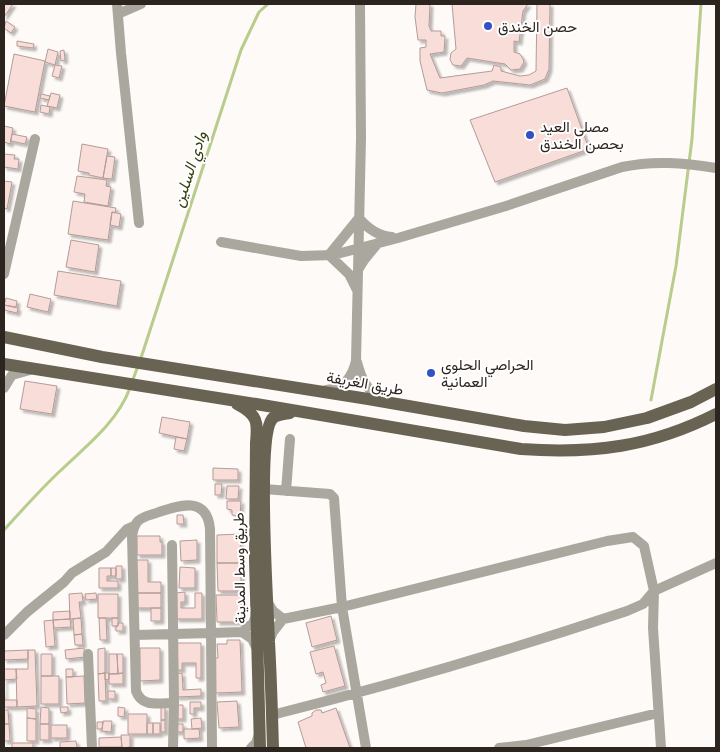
<svg xmlns="http://www.w3.org/2000/svg" width="720" height="752" font-family="Mulish,Vazirmatn,sans-serif">
	<defs>
		<filter id="shadow"><feDropShadow dx="3" dy="3" stdDeviation="1" flood-color="#0004"/></filter>
	</defs>
	<rect width="100%" height="100%" fill="#fefaf7"/>
	<g fill="none" stroke-linecap="round" stroke-linejoin="round">
		<path stroke="#b8cc8b" stroke-width="3" d="M140,361L241,50L259,12L268,4
			M132,382L138,366
			M651,400L676,266L692,139L701,4
			M4,530C22,510 40,490 59,472C85,447 117,423 130,388"/>
	</g>
	<path fill="#f8ddd8" stroke="#b49b97" filter="url(#shadow)" d="M4,4H13L4,17Z
		M416,4H430L429,26L431,31H441V36H445L444,52L430,54L440,78L492,71L494,65L501,67V71L520,76L529,75L536,71L537,4H550L549,69L545,79L530,85L493,81L484,85L442,93L427,90L420,61V48L426,47V40H418L415,17Z
		M452,4H528L523,11L519,42L514,41V52L520,54L523,59L524,62L520,69L511,70L505,64L467,58L461,66L453,65L450,60L451,53L456,49Z
		M6,21L15,27L11,33L4,28Z
		M17,41L34,44L33,48L17,46Z
		M48,49L58,52L55,65L45,62Z
		M64,50L65,60L61,61L60,51Z
		M14,54L45,61L35,112L4,106Z
		M55,65L62,66L59,78L52,76Z
		M567,88L589,149L495,182L470,120Z
		M51,93L60,95L57,108L47,106Z
		M41,94L50,96L49,100L40,98Z
		M41,105L50,107L49,114L40,112Z
		M4,126L13,128L10,144L4,142Z
		M12,134L27,137L25,144L11,141Z
		M82,144L108,149L103,178L89,175V173L78,171Z
		M4,154L15,155L14,159H19L18,169L4,167Z
		M107,156L115,157L112,179L103,178Z
		M77,176L107,180L106,186L111,187L108,206L84,202L85,194L74,192Z
		M4,181L12,182L7,209L4,208Z
		M73,201L116,208L115,213L112,212L108,240L68,234Z
		M112,212L121,214L119,227L110,225Z
		M71,240L99,245L95,272L66,267Z
		M58,271L121,281L117,306L54,295Z
		M30,294L51,299L48,312L27,307Z
		M6,298L17,301L16,307L4,305Z
		M4,305L18,308L17,313L4,310Z
		M25,381L57,386L52,414L20,409Z
		M162,417L190,422L187,439L159,433Z
		M176,437L187,439L184,451L174,449Z
		M213,468L238,469V480H213Z
		M215,484H222L221,495H215Z
		M227,486H239L238,499H226Z
		M227,501H241L240,516L232,515V510L227,509Z
		M177,515H183L184,524H177Z
		M240,534L241,563H217V535Z
		M137,536H160V542H162V555H137Z
		M197,540V560L181,561L180,541Z
		M136,560H148V582H161V593H136Z
		M217,563H241V591H218Z
		M116,566H122V579H116Z
		M180,567L195,568V588H179Z
		M99,568H111V576H107V581H118V588H99Z
		M111,568H116V576H111Z
		M185,592V602H181V608H195V593H202V619H176V593Z
		M82,593L83,602H79L81,618L70,619L69,594Z
		M96,593L97,599L86,600L85,594Z
		M136,593H161V608H136Z
		M98,594H118V618H98Z
		M216,595H241L242,622H217Z
		M151,608H161V621H151Z
		M70,611V619L53,620V612Z
		M331,616L337,640L312,647L306,623Z
		M81,618L82,634L74,635L73,619Z
		M99,618H106L107,640H100Z
		M112,618H118V626H112Z
		M70,619L71,627L54,628L53,620Z
		M53,620L55,646L46,647L44,621Z
		M118,623H123V631H116V626H118Z
		M82,634L83,645H75L74,635Z
		M227,640H240L242,692L215,693L214,658H218L217,644H227Z
		M174,643H201V678H196V663H182V670H175Z
		M334,646L345,686L323,692L321,685L326,683L323,672L316,674L310,652Z
		M84,648L85,657L66,659L65,650Z
		M105,648V673L98,674V649Z
		M140,648H160V680L140,681Z
		M28,650V659L4,660V651Z
		M28,650H35L37,706L17,707L16,669H28Z
		M41,654H52V676H41Z
		M109,654H117L118,674H109Z
		M117,654H123V673L118,674Z
		M4,669H16L17,679L4,680L5,700H17V707H4Z
		M66,669H73V677H66Z
		M105,673H109V679L105,680Z
		M105,673L106,701H99L98,674Z
		M123,673V684H109V674Z
		M182,673L183,690L201,689V696L176,697L175,674Z
		M41,676H59V704H41Z
		M84,676L85,703L67,704L66,677Z
		M108,691H115V699H108Z
		M237,701L239,727L219,728L217,702Z
		M190,702H201V708H194V714H190Z
		M175,705H183V719H175Z
		M41,707L49,708V724H40Z
		M60,707H68V712L61,713Z
		M118,707L125,708L124,717L118,716Z
		M161,707H165V720H161Z
		M27,708L36,709V719L27,718Z
		M336,708L350,748H306L298,722L312,716V713L316,710H321L322,713Z
		M4,710H8L9,724H4Z
		M128,714H147V734H128Z
		M27,718L36,719V741H27Z
		M201,718L202,728L192,729L191,719Z
		M161,720H165V732H161Z
		M103,721H112L111,732L102,731Z
		M97,722H103L102,729H97Z
		M147,723H153V734H147Z
		M153,723H160V734H153Z
		M4,724H9L10,741H4Z
		M40,724H49V740H40Z
		M175,724H183V732H175Z
		M51,725H67V738H51Z
		M184,729H199L200,738L184,739Z
		M121,735H130V747L122,748Z
		M121,737L122,747H99V738Z
		M76,741L77,748H60V742Z
		M12,743H33V748H12Z"/>
	<g fill="none" stroke-linecap="round" stroke-linejoin="round">
		<path stroke="#aaa79e" stroke-width="10" d="M117,4L121,53L139,223
			M118,14L141,4
			M221,242L301,256L333,255L398,238L506,206L622,167C654,160 684,163 716,168
			M359,268L364,260L378,243
			M4,274L35,139
			M357,290L349,274L329,255L359,218C368,229 378,236 392,237
			M357,362C362,382 367,388 382,402
			M4,388L12,375L30,370
			M326,390C344,388 352,378 356,361L361,138L360,4
			M264,489L330,494L334,498L342,607L366,748
			M286,491L290,439
			M172,545L174,703C159,703 142,708 136,691L132,536C133,531 134,525 138,521C143,516 152,515 159,512C180,505 207,496 210,529L211,633L242,632
			M267,601L273,611L283,619L273,632L269,641
			M256,616L253,623L242,632L252,639L257,649
			M283,619L342,607L607,541L633,537L644,546L654,591L653,628L661,748
			M4,635L27,612L64,582L72,573L106,552L127,529L134,526
			M136,635L211,633L212,748
			M88,654L92,748
			M272,715C392,685 510,650 627,611L643,604L654,591L716,563
			M173,748L174,703
			M251,748L256,743L259,734
			M499,748L526,745L658,713"/>
		<path stroke="#686352" stroke-width="12" d="M4,337L102,357L368,399L524,426L565,430L604,427L647,418L691,402L716,389
			M4,364L256,404L521,449C593,454 651,447 716,414
			M237,404C258,415 258,422 256,443L255,559L260,748
			M273,748C272,713 271,677 269,642C268,607 256,439 272,419C276,414 284,414 290,413"/>
	</g>
	<g fill="#3251c2" stroke="#fff" stroke-width="2">
		<circle cx="488" cy="26" r="5"/>
		<circle cx="530" cy="135" r="5"/>
		<circle cx="431" cy="373" r="5"/>
	</g>
	<g text-anchor="middle" dominant-baseline="central" stroke-width="4" stroke-linejoin="round" paint-order="stroke">
		<g font-size="15" fill="#2c241f" stroke="#fff" text-anchor="start">
			<text x="498" y="26">حصن الخندق</text>
			<text x="540" y="126">مصلى العيد<tspan x="540" dy="17">بحصن الخندق</tspan></text>
			<text x="441" y="364">الحراصي الحلوى<tspan x="441" dy="17">العمانية</tspan></text>
		</g>
		<g font-size="15" fill="#2c241f" stroke="#fff">
			<text transform="translate(365 383) rotate(10)">طريق الغريفة</text>
			<text transform="translate(239 568) rotate(-91)">طريق وسط المدينة</text>
		</g>
		<g font-size="16" font-style="italic" fill="#344010" stroke="#fff">
			<text transform="translate(189 169) rotate(-72)">وادي السلين</text>
		</g>
	</g>
	<rect width="720" height="752" fill="none" stroke="#2c241f" stroke-width="10"/>
</svg>
